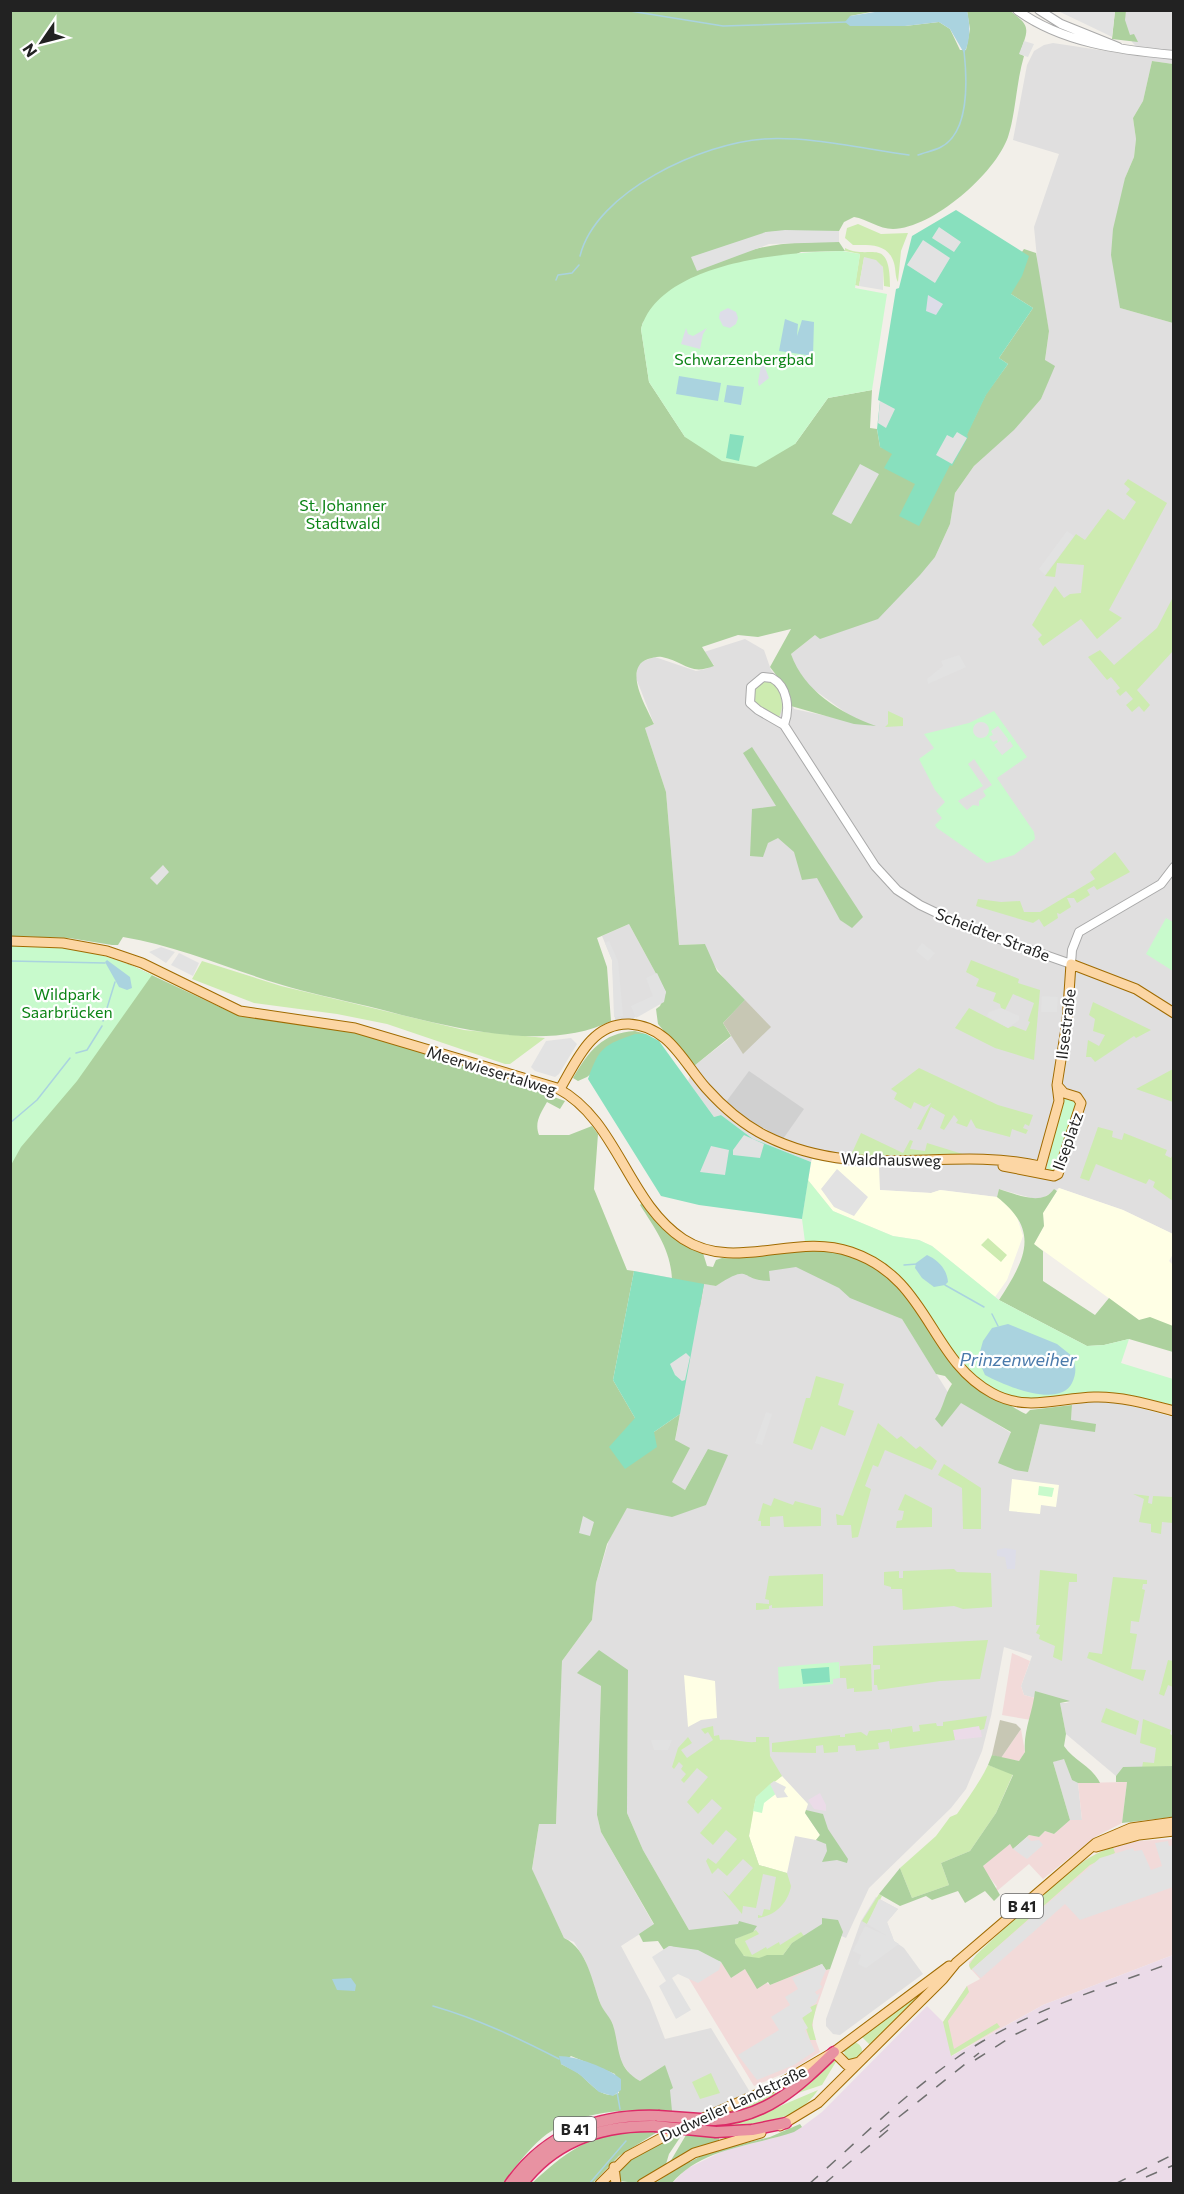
<svg xmlns="http://www.w3.org/2000/svg" width="1184" height="2194" font-family="Commissioner,sans-serif">
	<rect width="100%" height="100%" fill="#f2efe9"/>
	<path fill="#e0dfdf" d="M1126,11H1173V64L1152,61L1143,101L1133,118L1136,139L1134,157L1125,178L1120,308L1173,323V1234L1123,1210L1059,1188L1039,1200L999,1189L997,1197L941,1190L931,1193L879,1190V1167L848,1166L812,1159L811,1162L753,1139L721,1115L714,1117L688,1081L694,1066L731,1037L728,984L709,958L705,944L679,945L666,792L645,728L654,724L636,678L637,667L643,661L655,657L696,671L706,669L714,665L704,652L745,639L764,650L771,670L786,688L794,709L873,726L853,718L809,686L796,668L791,654L815,635L935,557L950,524L955,493L974,466L1013,430L1041,399L1054,366L1045,361L1049,331L1039,279L1034,227L1059,154L1013,140L1027,65L1034,51L1044,45L1053,43L1146,57L1132,42L1124,20Z
		M629,924L666,992L633,1019L615,1021L612,960L602,936Z
		M784,1263L817,1269L902,1319L949,1394L1011,1433L1028,1472L1040,1424L1071,1420L1072,1405L1091,1401H1113L1173,1417V1767H1123L1116,1776L1066,1734L1060,1703H1069L1035,1691V1698L1024,1695L1021,1686L1032,1656L1004,1647L991,1716L982,1751L966,1789L951,1808L869,1888L846,1938L824,1928L760,1962L689,1930L643,1850L627,1813L628,1670L578,1673L601,1686L597,1815L601,1832L654,1925L621,1946L650,2000L665,2039L711,2028L750,2092L659,2131L672,2115L665,2065L640,2081L631,2076L618,2057L613,2024L602,2008L585,1960L574,1942L564,1938L532,1870L539,1824H556L562,1661L592,1620L596,1583L609,1540L627,1507L672,1516L708,1449L685,1490L671,1482L689,1449L675,1441L680,1415L634,1271L716,1286L736,1272Z
		M1064,1758L1072,1780L1078,1783L1082,1820H1070L1053,1762Z
		M876,1897L898,1909L887,1922L894,1941L904,1948L923,1974L840,2035L833,2034L826,2026V2019L861,1921Z"/>
	<path fill="#f2dad9" d="M1012,1653L1030,1661L1021,1686L1024,1695L1035,1698L1031,1720L1002,1715Z
		M1021,1729L1025,1752L1019,1761L1001,1758Z
		M1127,1782L1122,1823L1095,1837L1043,1879L1029,1864L997,1891L995,1889L997,1887L982,1867L1004,1848L1010,1844L1014,1849L1029,1835L1039,1837L1045,1831L1054,1834L1070,1820H1082L1078,1783Z
		M1173,1839V1955L1043,2005L951,2056L943,2022L967,1986L980,1979L969,1967V1962L1084,1860L1104,1850L1136,1841Z
		M669,1946L721,1962L731,1978L745,1969L770,1985L822,1964L826,1970L830,1969L813,2018V2033L820,2052L792,2070L754,2086Z"/>
	<path fill="#ebdbe8" d="M980,1726L982,1737L955,1740L953,1730Z
		M820,1793L826,1805V1811L814,1809L808,1800Z
		M1173,1955L1172,2183L672,2184L686,2169L723,2151L777,2137L802,2127L822,2112L927,2006L943,2022L952,2056L1043,2005Z"/>
	<path fill="#ffffe5" d="M812,1159L848,1166L879,1167L880,1190L931,1193L940,1190L997,1197L1015,1211L1023,1236L1007,1280L995,1297L932,1246L919,1240L893,1236L833,1211L808,1180Z
		M1059,1188L1123,1210L1173,1234V1254L1169,1261L1173,1265V1331L1139,1320L1034,1244L1044,1226L1043,1213Z
		M1012,1479L1059,1485L1056,1507L1041,1505L1040,1514L1009,1511Z
		M684,1675L715,1681L717,1718L701,1720L688,1727Z
		M782,1776L808,1804L805,1813L820,1835L816,1840L795,1836L787,1873L759,1865L749,1836L754,1801L770,1784Z"/>
	<path fill="#d0d0d0" d="M749,1071L804,1109L783,1139L746,1118L726,1102Z"/>
	<path fill="#c7c7b4" d="M745,1000L771,1027L743,1054L723,1023Z
		M1000,1720L1016,1724L1021,1729L1001,1758L992,1755Z"/>
	<path fill="#cdebb0" d="M858,224L881,234L908,233L901,251L898,282C895,277 896,270 894,263C888,243 870,245 853,245L845,238L847,228Z
		M845,248C870,261 890,234 890,287L884,286L883,267L864,258L859,286L855,285L860,254L845,251Z
		M1128,479L1167,503L1109,610L1122,618L1097,639L1081,619L1043,646L1038,639L1042,635L1032,625L1055,586L1064,598L1070,594L1081,593L1084,565L1057,563L1055,577L1045,576L1076,534L1085,540L1108,509L1124,520L1136,502L1126,494L1130,489L1124,484Z
		M1173,597V651L1137,690L1150,705L1144,712L1139,706L1132,712L1126,705L1133,699L1126,691L1120,696L1116,691L1120,688L1111,677L1107,680L1088,657L1100,650L1114,665L1157,628Z
		M766,680L775,683C781,693 785,706 779,717L757,707L752,701L753,689Z
		M888,711L903,718V726L885,727L888,724Z
		M1115,852L1130,872L1097,890L1094,886L1087,890L1090,895L1077,903L1074,898H1067L1071,907L1060,914L1057,913L1058,918L1044,927L1039,919L1033,923L976,906L978,899L1001,902L1020,901L1024,912H1040L1095,879L1090,872Z
		M971,960L1019,979L1018,983L1040,990L1034,1060L995,1048L955,1028L969,1008L1008,1028L1013,1026L1026,1031L1030,1022L1028,1021L1034,1003L1013,994L1005,1010L1001,1008L1000,1004L993,1001L996,993L976,986L979,979L966,972Z
		M202,961L281,986L464,1030L545,1038L510,1064H505L387,1024L337,1014L254,1003L192,979Z
		M1093,1002L1151,1030L1136,1038L1134,1036L1095,1062L1091,1057H1086L1088,1040L1099,1046L1105,1035L1093,1031L1095,1019L1089,1015Z
		M919,1068L998,1105L1033,1115L1029,1126L1025,1124L1023,1128L1028,1130L1026,1134L1012,1129L1010,1137L976,1128L971,1119L967,1127L956,1123L958,1120L954,1115L944,1130L940,1128L945,1115L931,1107L921,1130L917,1129L931,1103L924,1107L914,1102L911,1109L894,1099L897,1093L891,1089Z
		M1173,1069V1102L1136,1089Z
		M1098,1127L1113,1131L1112,1137L1122,1140L1124,1133L1167,1150L1165,1155L1171,1158L1173,1154V1201L1153,1187L1155,1182L1149,1179L1146,1184L1096,1164L1089,1181L1080,1178Z
		M861,1133L903,1153L910,1140L913,1141L910,1149L925,1151L927,1143L969,1156L851,1155Z
		M988,1238L1007,1255L1001,1262L981,1245Z
		M816,1376L844,1384L838,1405L854,1411L845,1436L821,1426L812,1450L793,1443L806,1398H810Z
		M878,1423L897,1439L901,1436L916,1449L920,1446L937,1461L932,1470L885,1450L878,1467L873,1465L865,1486L871,1489L858,1537L852,1538L851,1525H837L836,1514L843,1516Z
		M944,1464L981,1488V1529H963L962,1488L938,1475Z
		M905,1494L932,1508V1527L896,1528L897,1521L902,1520L904,1511L898,1510Z
		M1133,1494L1149,1496L1148,1503L1152,1504L1153,1496L1173,1497V1523L1162,1522L1161,1534L1151,1532V1524L1139,1522L1144,1499Z
		M774,1498L793,1505L795,1501L821,1508V1526L784,1527L783,1516L770,1517V1526H761V1521H758L763,1503L771,1506Z
		M954,1569L957,1572L991,1573L992,1607L963,1609L954,1606L903,1610L902,1589H891V1587L884,1585V1572L899,1571V1578H903V1571Z
		M1040,1570L1077,1574V1582H1069L1062,1661L1053,1657L1055,1646L1039,1639L1040,1635L1036,1633L1040,1625H1036Z
		M823,1574V1606L772,1608V1605L769,1606V1609L756,1610V1603L769,1604V1600L765,1599L769,1576Z
		M1113,1577L1147,1580V1584H1143L1142,1589L1145,1590L1139,1622L1131,1621L1130,1633L1137,1634L1131,1669L1146,1670L1143,1681L1087,1658L1089,1652L1102,1654Z
		M988,1640L980,1679L940,1681L878,1690L877,1685H874V1670L880,1669V1665H873V1646Z
		M1173,1657V1687L1168,1685L1164,1696L1159,1694L1168,1660L1173,1661Z
		M871,1664L872,1691L854,1692V1688L847,1689L846,1678H840V1666Z
		M1106,1708L1139,1721L1136,1735L1101,1722Z
		M987,1716L984,1729L980,1730L979,1726L953,1730L955,1740L890,1749L889,1741L878,1743L879,1749L856,1751L855,1745L838,1746V1752L824,1753L823,1745L816,1746V1753L772,1752V1743L840,1735V1737H845V1734L861,1732L867,1736L869,1731L890,1729L892,1733V1729L912,1726L913,1732L920,1731L919,1725L936,1723L937,1726H943V1722Z
		M1143,1719L1171,1730L1170,1734L1173,1736V1766L1142,1768L1143,1762L1154,1763L1156,1748L1140,1743Z
		M713,1726L714,1736L719,1735L720,1740C736,1739 743,1743 756,1742V1737H769L770,1756L782,1776L756,1797L749,1836L759,1865L787,1873L791,1886C788,1903 775,1916 758,1918V1915L762,1916L764,1909L770,1910L776,1877L763,1874L756,1908L743,1906L742,1914L722,1890L729,1896L753,1868L743,1859L727,1876L718,1868L712,1874L706,1861L708,1858L716,1864L737,1839L726,1830L713,1845L700,1833L722,1808L712,1799L698,1814L687,1802L708,1777L697,1768L684,1783L681,1780L686,1774L681,1769L683,1766L679,1762L674,1769L672,1767L678,1748L688,1737L692,1743L681,1750L687,1758L713,1740L708,1732L705,1734L701,1729Z
		M988,1765L1013,1774L996,1813L970,1851L941,1863L949,1885L912,1898L900,1868L936,1836L950,1817L957,1814C967,1799 979,1784 988,1765Z
		M1113,1847L1115,1853L1090,1865L971,1970L969,1965L976,1955C1009,1925 1073,1858 1113,1847Z
		M879,1894L882,1896L867,1924L862,1921Z
		M756,1930L759,1934L745,1941L752,1955L766,1947L767,1949L779,1942L780,1945L801,1932L804,1936L792,1943L783,1955C767,1958 734,1965 735,1939Z
		M967,1986L969,1992L948,2021L954,2049L997,2023L1000,2027L951,2056L943,2022Z
		M916,1995L918,1998L871,2046L861,2036Z
		M817,2004L812,2025L816,2040H810L802,2017L812,2011L810,2007Z
		M844 2051a9 9 0 1 1 18 0a9 9 0 1 1-18 0Z
		M834,2057L837,2060L822,2085L795,2094Z
		M711,2073L720,2093L700,2099L692,2082Z
		M802,2076C777,2097 751,2112 718,2114Z
		M818,2090C798,2121 751,2130 717,2127L752,2118Z"/>
	<path fill="#add19e" fill-rule="evenodd" d="M881,10L850,16V26H905L939,22L950,29L960,50H966L970,29L967,11H1010C1033,27 1027,30 1020,54L1024,56C1016,83 1016,112 1008,137C995,174 933,228 893,229C879,229 867,219 854,217L844,222L839,231L766,232L741,253C777,242 803,242 839,242L845,251L801,252L643,322L641,329L649,382L685,437L795,444L828,398L872,390L870,428L877,429L880,447L952,465L986,394L1008,364L999,358L1033,308L1011,294L1010,269L1024,249L1036,253L1049,331L1045,360L1055,366L1041,399L1014,430L974,466L955,493L950,524L935,557L920,575L878,619L820,639L815,635L791,654C804,691 840,713 876,726L854,724L791,706L786,688L770,667L791,629L758,637L738,635L702,647L714,666C689,676 684,661 662,657C657,656 653,658 648,659C622,668 647,708 654,724L645,728L666,792L679,945L705,944L717,971L745,1000L723,1023L731,1036L694,1066L658,1024L656,1009L660,1006L666,992L629,924L597,938L607,967L611,1021C544,1055 438,1024 367,1006C338,999 308,993 279,984C227,968 177,946 123,937L118,945H112L69,938L11,936V11Z
		M1115,11H1126L1125,20L1130,35L1134,34L1138,42L1112,39Z
		M1152,61L1173,64V323L1120,308L1111,255L1113,229L1125,178L1134,157L1136,139L1133,118L1143,101Z
		M752,747L863,917L852,928L840,920L817,878L802,880L794,852L778,838L768,843L763,857L750,856L752,809L776,806L743,753Z
		M128,964L239,1016L335,1029L373,1037L465,1066L486,1077H498L565,1101L560,1109L547,1102C541,1113 534,1122 539,1135H569L592,1126L598,1134L594,1189L627,1270L634,1271L613,1380L635,1418L654,1432L680,1414L675,1440L690,1448L672,1482L685,1490L708,1449L728,1455L706,1505L672,1517L627,1508L607,1544L596,1583L592,1620L562,1661L556,1824H539L532,1869L564,1938C588,1949 592,1983 601,2005C604,2012 611,2018 613,2025C620,2048 616,2068 640,2081L665,2065L673,2088L670,2090L672,2111C631,2108 575,2110 542,2138C527,2151 515,2167 503,2183H11L10,974ZM571,2056L615,2074L619,2093C602,2101 590,2082 578,2073C573,2069 566,2067 561,2064Z
		M635,1031L646,1034L636,1037L587,1077L578,1081L573,1078C589,1051 602,1033 635,1031Z
		M999,1189C1016,1194 1042,1207 1054,1189L1057,1191L1043,1213L1044,1226L1034,1244L1043,1251V1281L1095,1315L1109,1298L1139,1320L1150,1317L1173,1326V1352L1129,1339L1104,1345L1087,1346L999,1300C1025,1260 1041,1231 997,1197Z
		M643,1202L671,1235L703,1253L707,1266L713,1267L716,1260L722,1258C764,1261 807,1241 849,1255C897,1272 910,1306 939,1342C955,1363 1003,1404 1026,1414L1030,1410L1072,1405L1071,1420L1096,1424L1095,1432L1040,1424L1028,1472L1015,1470L998,1463L1011,1432L961,1403L942,1427L935,1419C944,1408 944,1395 952,1384L945,1376L936,1374L902,1319L850,1298L839,1288L796,1267L769,1271L770,1281C738,1281 753,1262 716,1286L704,1284L700,1307L672,1280C671,1250 656,1230 640,1205Z
		M599,1650L628,1670L627,1813L643,1850L689,1930L738,1924L739,1921L757,1926L753,1932L735,1939V1943L744,1956L759,1958L767,1955H783L792,1943L822,1924V1918L838,1920L843,1932L830,1969L826,1970L822,1964L770,1985L768,1982L757,1989L745,1969L731,1978L721,1962L670,1946L664,1950L658,1941L643,1942L639,1934L654,1924L601,1832L597,1815L601,1686L577,1673Z
		M1035,1691L1070,1701L1060,1703L1066,1734L1064,1746C1074,1761 1093,1767 1100,1783H1078L1072,1780L1064,1759L1053,1762L1070,1820L1054,1834L1045,1831L1039,1837L1029,1835L1013,1849L1010,1844L983,1866L1000,1895L994,1901L985,1891L965,1903L958,1891L932,1900L926,1896L900,1906L879,1894L900,1868L912,1898L949,1885L941,1863L970,1851L996,1813L1013,1775L988,1765L992,1755L1019,1761L1025,1752C1023,1731 1033,1712 1035,1691Z
		M1173,1766V1817L1122,1823L1127,1782H1116V1776L1123,1767Z
		M806,1810L823,1814L828,1829L848,1859L847,1863L837,1860L822,1862L827,1851L826,1844L816,1840L820,1835L805,1813Z
		M800,2124L802,2127L794,2132C753,2146 701,2148 672,2183L654,2184L687,2161L690,2162L708,2152L770,2137Z
		M685,2130L669,2154L666,2164L637,2183L619,2181L618,2170L628,2160Z
		M659,2131L619,2156L593,2183L531,2184C575,2143 598,2130 659,2131Z
		M686,2135L719,2136V2140L670,2162Z"/>
	<path fill="#c8facc" fill-rule="evenodd" d="M842,251L860,254L855,288L887,294L872,390L828,398L795,444L756,467L722,461L685,437L649,382L641,329C660,262 785,252 842,251Z
		M994,711L1027,757L997,778L1034,832L1035,839L1014,855L987,863L937,828L935,825L942,818L936,811L945,802L935,790L919,759L934,748L924,734L969,723ZM993,735L1007,739L1005,741L1013,746L1002,755L997,739L989,737ZM974,759L992,785L983,791L986,796L979,801V806L973,805L967,810L958,801L983,786L968,764Z
		M1166,918L1173,922V971L1146,954Z
		M11,945C66,946 101,950 152,975L77,1081L21,1147L11,1165Z
		M1068,1097L1077,1102L1058,1169L1054,1172L1046,1171L1063,1099Z
		M808,1180L833,1211L893,1236L919,1240L932,1246L999,1300L1087,1346L1104,1345L1129,1339L1121,1363L1173,1379V1405C1148,1399 1122,1392 1097,1392C1065,1392 1033,1408 1002,1394C985,1387 975,1376 963,1363C907,1301 908,1244 805,1242L802,1219Z
		M1039,1486L1054,1488L1052,1497L1038,1495Z
		M839,1662L840,1678L833,1679V1684L779,1689L778,1667Z
		M770,1784L777,1793L764,1803L762,1813L753,1811L756,1797Z"/>
	<path fill="#88e0be" d="M956,210L1029,256L1022,276L1011,294L1033,308L999,358L1008,364L986,395L967,435L968,437L952,466L950,465L919,526L899,516L915,484L884,468L892,454L880,447L877,429L880,401L878,400L896,289L899,288L912,236Z
		M730,434L744,436L739,461L726,458Z
		M635,1034H646L659,1041L714,1117L721,1115L753,1139L811,1162L802,1219L699,1205L661,1196L588,1079C599,1047 604,1045 635,1034Z
		M634,1271L704,1284L680,1414L654,1432L657,1447L625,1469L609,1447L635,1418L613,1380Z
		M829,1667L830,1682L803,1684L801,1669Z"/>
	<path fill="#e2e2e2" d="M1058,11H1115L1112,37L1104,33Z
		M1024,41L1034,44L1028,57L1019,54Z
		M939,227L961,242L954,252L932,238Z
		M785,230L839,231V242L769,244L697,271L691,257L766,232Z
		M923,240L950,258L935,283L907,265Z
		M864,257L876,260L883,267V290L859,286Z
		M880,401L895,409L886,428L878,423Z
		M957,432L967,438L952,464L936,455L947,435L953,438Z
		M860,464L879,474L851,524L832,514Z
		M1067,531L1074,536L1045,575L1039,569Z
		M959,655L966,667L928,684L927,679L943,666L941,661Z
		M973 730a8 8 0 1 1 16 0a8 8 0 1 1-16 0Z
		M998,726L1008,739L1007,743L1010,741L1013,746L1002,755L994,745L998,742L997,740L993,742L989,737L993,735L991,731Z
		M163,865L169,872L157,885L150,878Z
		M609,941L618,961L623,1016L614,1017L612,960L605,943Z
		M922,943L935,953L928,961L916,951Z
		M161,947L175,952L166,963L149,952Z
		M179,953L199,963L193,976L171,965Z
		M657,973L666,992L664,1002L636,1018L631,1006L653,996L646,978Z
		M1042,996L1058,997L1057,1012H1041Z
		M1001,1008L1019,1016V1020L1008,1028L987,1016L989,1012Z
		M571,1038L577,1044L559,1074L555,1077L535,1071L531,1067L546,1041Z
		M744,1135L764,1144L760,1158L733,1155V1150Z
		M711,1146L729,1150L725,1175L700,1172Z
		M837,1169L868,1197L854,1216L834,1207L821,1189Z
		M686,1353L690,1357L685,1380L682,1381L675,1375L670,1364Z
		M766,1412L772,1414L762,1445L755,1443Z
		M583,1516L594,1522L590,1536L579,1533Z
		M651,1740H672L668,1750H654Z
		M774,1781L786,1787L784,1791L788,1797L777,1798L770,1784Z
		M1027,1837L1031,1841L1039,1840L1043,1845L1027,1859L1013,1849Z
		M1173,1841V1840V1887L1080,1920L1065,1904L981,1978L972,1969L1100,1858L1133,1848L1134,1851L1142,1850L1151,1870L1162,1866L1155,1843L1168,1841L1169,1846L1173,1845Z
		M879,1899L898,1909L887,1922L894,1941L899,1944L866,1968L858,1964L861,1955L853,1951L865,1926L887,1936L867,1924Z
		M669,1946L698,1950L721,1962L719,1970L698,1983L678,1974L672,1978L691,2010L676,2019L659,1986L666,1981L652,1957Z
		M822,1964L826,1970L820,1984L822,1987L815,1992L817,1995L820,1993L816,2003L810,2007L812,2011L802,2018L808,2028L805,2030L815,2051L794,2065L757,2080L738,2055L779,2030L771,2017L790,2005L785,1997L798,1989L792,1978Z"/>
	<path fill="#dddde8" d="M928,295L943,304L936,315L926,311Z
		M728,308L736,312L738,318L736,324L730,328L723,326L719,318L720,312Z
		M686,328L688,334L693,336L707,328L703,334L700,349L681,344Z
		M762,360L769,378L759,386L758,382Z
		M1005,1548L1016,1550L1015,1569H1007L1005,1557L997,1556V1550Z"/>
	<path fill="#aad3df" d="M881,11H967C970,23 971,41 964,53L950,29L939,22L905,26H850L845,22L850,16Z
		M785,319L798,324L797,336L802,320L814,322L813,356L779,351Z
		M679,376L721,383L718,401L676,394Z
		M727,385L744,387L741,405L724,402Z
		M107,960L130,977L132,988L127,990L119,987L105,962Z
		M927,1255C938,1260 947,1269 948,1282L945,1285L934,1287L922,1278L915,1268L916,1263Z
		M1008,1324L1057,1344L1072,1356C1076,1365 1077,1373 1072,1383C1059,1409 1003,1385 985,1375L978,1359L983,1341L992,1328Z
		M351,1978L356,1985L355,1991L337,1990L332,1979Z
		M559,2056C576,2056 608,2068 621,2079V2090L613,2096L599,2092L579,2074L561,2064Z"/>
	<g fill="none" stroke-linecap="round" stroke-linejoin="round">
		<path stroke="#aad3df" stroke-width="1.5" d="M624,10L723,26L847,22
			M918,155C925,152 934,151 941,147C970,132 967,78 964,51
			M580,256C596,191 703,143 764,139C809,136 864,149 909,155
			M556,280L558,275L572,273L579,265
			M10,961L105,963
			M103,1021L115,982
			M76,1053L87,1050L102,1026
			M10,1123L37,1100L70,1058
			M904,1265L917,1264
			M945,1285L984,1307
			M992,1314L998,1326
			M433,2006C478,2019 518,2038 559,2059
			M617,2092L620,2109
			M589,2184L626,2141"/>
		<g stroke="#a9a9a9" stroke-width="10">
			<path id="minor" d="M1017,10C1062,43 1120,50 1174,55
				M1039,10L1061,24L1118,47
				M784,725C790,709 788,687 772,678L763,677L751,687L750,703L758,710L784,725L875,866L897,890L920,905L968,928L1071,964L1072,950L1079,932L1161,884L1174,867"/>
		</g>
		<g stroke="#a06b00" stroke-width="11">
			<path id="major" d="M10,941L63,943L107,951L142,963L240,1011L355,1028L557,1088C618,1120 627,1202 683,1239C735,1273 795,1232 851,1252C929,1278 929,1359 992,1393C1026,1412 1058,1398 1094,1397C1120,1396 1148,1404 1174,1411
				M560,1089C576,1062 591,1023 629,1024C669,1026 683,1062 706,1088C723,1107 744,1125 766,1136C860,1183 946,1145 1040,1166
				M1003,1166L1054,1176L1058,1174L1081,1103L1077,1097L1064,1093L1057,1085
				M1039,1173L1059,1101L1057,1085L1067,1022L1071,964L1136,989L1174,1013
				M1096,1847L1139,1835L1174,1831
				M834,2052L847,2065L859,2062
				M701,2119L776,2086L834,2052L949,1966
				M780,2126L818,2103L943,1979L956,1963L1096,1843L1131,1828L1174,1822
				M614,2167L616,2184
				M600,2184L628,2156L680,2128
				M642,2184L694,2153L761,2133"/>
		</g>
		<g stroke="#dc2a67" stroke-width="13">
			<path id="highway" d="M714,2120C766,2118 799,2086 834,2052
				M716,2132L752,2130L786,2123
				M510,2184C546,2133 599,2114 658,2116
				M522,2184C555,2140 602,2125 655,2126"/>
		</g>
		<use href="#minor" stroke="#fff" stroke-width="8"/>
		<use href="#major" stroke="#fcd6a4" stroke-width="9"/>
		<use href="#highway" stroke="#e892a2" stroke-width="10"/>
		<path stroke="#707070" stroke-width="1.5" stroke-dasharray="12 12" stroke-linecap="butt" d="M975,2060L1014,2035L1058,2014
			M880,2132L979,2053
			M1146,2177L1174,2165
			M809,2184C865,2135 919,2079 983,2041C1043,2006 1109,1986 1174,1962
			M824,2184L888,2130
			M1115,2184L1174,2154"/>
		<g stroke="#dc2a67" stroke-width="13" stroke-linecap="butt">
			<path id="highway-bridge" d="M658,2116L714,2120
				M655,2126L716,2132"/>
		</g>
		<use href="#highway-bridge" stroke="#e892a2" stroke-width="10"/>
	</g>
	<g text-anchor="middle" dominant-baseline="central" stroke-width="4.5" stroke-linejoin="round" paint-order="stroke">
		<g fill="#fff" stroke="#646464" stroke-width="1.5">
			<rect x="1001" y="1894" width="42" height="24" rx="4.5"/>
			<rect x="554" y="2117" width="42" height="24" rx="4.5"/>
		</g>
		<g font-size="15" font-weight="bold" fill="#222">
			<text x="1022" y="1906">B 41</text>
			<text x="575" y="2129">B 41</text>
		</g>
		<g font-size="16" fill="#0c8416" stroke="#fff">
			<text x="744" y="358">Schwarzenbergbad</text>
			<text x="343" y="504">St. Johanner<tspan x="343" dy="18">Stadtwald</tspan></text>
			<text x="67" y="993">Wildpark<tspan x="67" dy="18">Saarbrücken</tspan></text>
		</g>
		<g font-size="16" fill="#222" stroke="#fff">
			<text transform="translate(993 934) rotate(21)">Scheidter Straße</text>
			<text transform="translate(1065 1024) rotate(-83)">Ilsestraße</text>
			<text transform="translate(492 1070) rotate(17)">Meerwiesertalweg</text>
			<text transform="translate(1067 1141) rotate(-70)">Ilseplatz</text>
			<text transform="translate(891 1159) rotate(1)">Waldhausweg</text>
			<text transform="translate(733 2103) rotate(-25)">Dudweiler Landstraße</text>
		</g>
		<g font-size="18" font-style="italic" fill="#4a7aab" stroke="#fff">
			<text x="1018" y="1359">Prinzenweiher</text>
		</g>
	</g>
	<rect width="1184" height="2194" fill="none" stroke="#222222" stroke-width="24"/>
	<g transform="translate(42 42) rotate(235)" stroke="#ffffff" stroke-width="4.5" paint-order="stroke">
	<path d="M0-4.5L10 22L0 15L-10 22Z" fill="#222222"/>
	<text y="-9" font-size="16" font-weight="bold" text-anchor="middle" fill="#222222">N</text>
	</g>
</svg>
